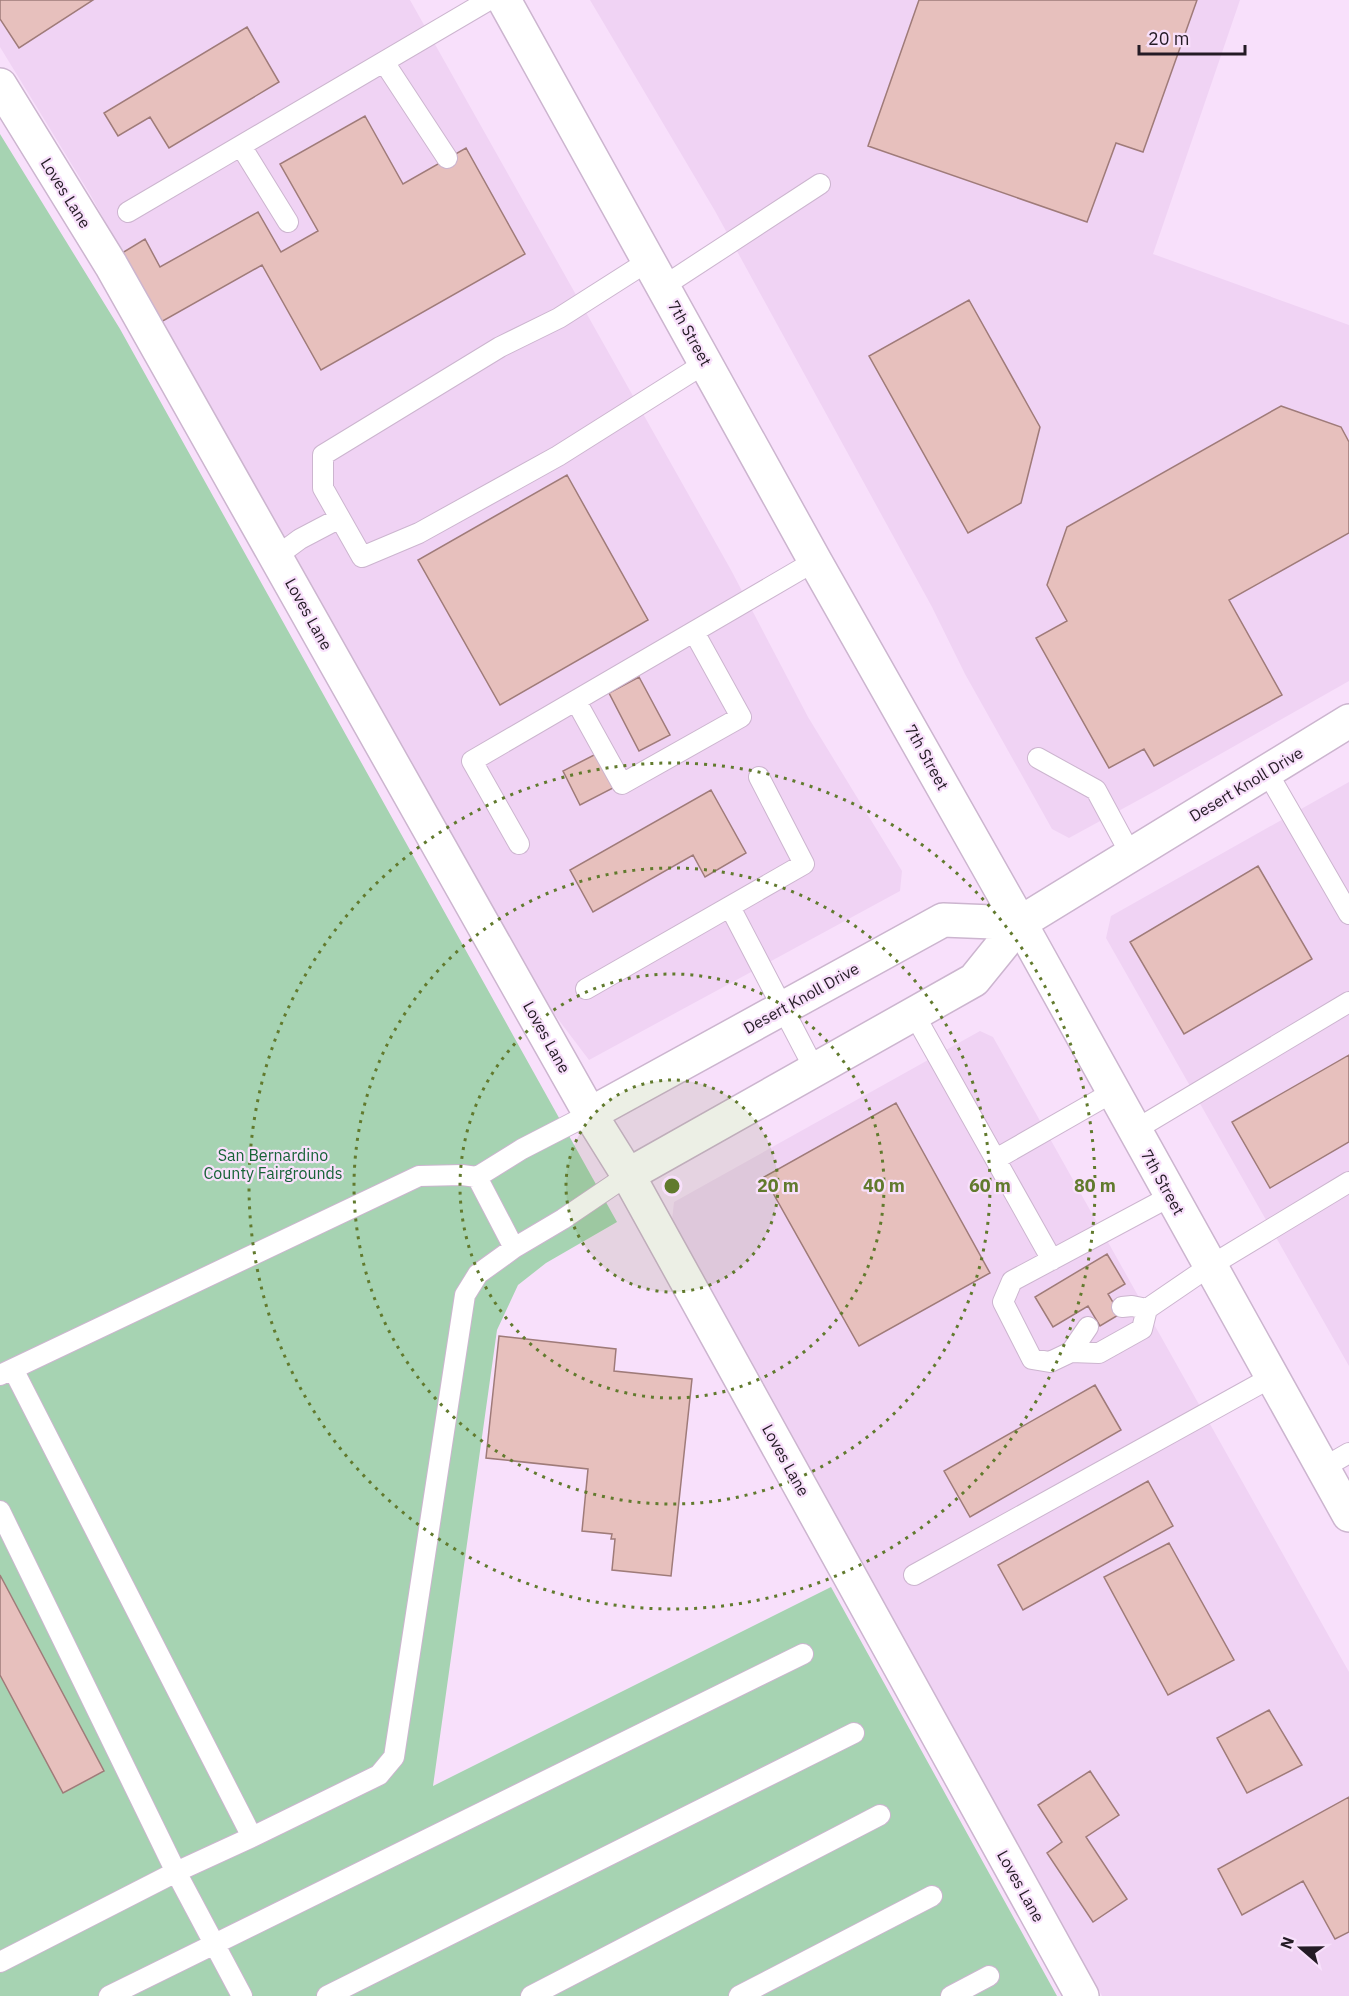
<svg xmlns="http://www.w3.org/2000/svg" width="1349" height="1996" font-family="'IBM Plex Sans',sans-serif">
	<rect width="100%" height="100%" fill="#f8e0fb"/>
	<path fill="#f0d3f4" d="M0,0H410L731,570L808,717L902,871L900,891L589,1060L530,982L478,893L404,751L277,532L91,196L0,47Z
		M590,0H1240L1153,254L1349,325V681L1157,790L1069,838L1052,829L965,674L932,607L715,211Z
		M1349,782V1366L1106,938L1111,916Z
		M980,1031L993,1037L1349,1672V1996H1102L672,1220L674,1202Z"/>
	<path fill="#a6d3b2" d="M0,134L120,329L617,1222L546,1263L518,1285L497,1330L433,1786L831,1587L1057,1996H0Z"/>
	<path fill="#e7c0bd" stroke="#9f7b79" stroke-width="1.5" d="M0,0H93L19,48L0,19Z
		M919,0H1197L1143,152L1116,143L1087,222L868,146Z
		M247,27L279,82L169,148L150,117L118,136L104,113Z
		M365,116L403,184L466,148L525,254L321,370L262,265L161,322L122,253L145,239L160,267L258,212L281,252L318,231L280,164Z
		M969,300L1040,427L1021,503L968,533L869,356Z
		M1281,406L1341,427L1349,442V533L1229,600L1282,695L1154,766L1144,749L1109,768L1036,638L1067,621L1047,585L1067,527Z
		M567,475L648,620L500,705L418,560Z
		M639,677L670,735L639,751L609,693Z
		M596,754L613,788L580,805L563,771Z
		M711,790L746,853L705,877L693,855L593,912L570,870Z
		M1258,866L1312,959L1184,1034L1130,942Z
		M1349,1055V1142L1270,1188L1232,1122Z
		M896,1103L990,1273L859,1346L764,1177Z
		M1107,1254L1125,1284L1108,1294L1120,1314L1100,1326L1088,1306L1053,1327L1035,1297Z
		M499,1336L616,1349L614,1371L692,1379L671,1576L612,1570L615,1539H611L612,1534L582,1531L588,1469L486,1458Z
		M1095,1385L1121,1430L970,1517L944,1471Z
		M1148,1481L1173,1526L1023,1610L998,1565Z
		M1169,1543L1234,1660L1168,1695L1104,1577Z
		M0,1575L104,1771L63,1793L0,1675Z
		M1269,1710L1302,1765L1247,1793L1217,1738Z
		M1090,1771L1119,1815L1086,1837L1127,1899L1093,1922L1047,1853L1062,1842L1038,1805Z
		M1349,1797V1932L1335,1939L1303,1881L1242,1915L1218,1869Z"/>
	<g fill="none" stroke-linecap="round" stroke-linejoin="round">
		<g stroke="#ccb5cf" stroke-width="22">
			<path id="lane" d="M384,62L447,158
				M241,146L288,222
				M128,212L489,0
				M650,260L559,318L500,347L323,455V488L362,557L419,533L558,456L707,362
				M664,286L820,184
				M277,556L300,539L340,518
				M576,701L622,784L741,717L694,632
				M1038,758L1096,790L1131,855
				M1267,772L1349,914
				M519,844L472,761L815,561
				M730,907L815,1070
				M586,989L804,864L759,777
				M914,1014L1052,1260
				M1135,1130L1349,1002
				M996,1159L1113,1092
				M477,1177L514,1248
				M1171,1196L1012,1281L1003,1302L1032,1359L1050,1362L1071,1352L1099,1353L1142,1329L1147,1309L1210,1266L1349,1182
				M1122,1307L1132,1306L1147,1309
				M1071,1352L1088,1327
				M13,1369L252,1837
				M0,1375L419,1176L462,1175L477,1177L522,1149L590,1114
				M1323,1468L1349,1453
				M0,1511L176,1872L0,1962
				M914,1575L1272,1377
				M109,1996L803,1654
				M242,1996L176,1872L252,1837L379,1775L394,1757L465,1295L478,1274L514,1248L563,1219L628,1175
				M327,1996L854,1733
				M531,1996L880,1815
				M739,1996L932,1896
				M951,1996L989,1976"/>
		</g>
		<g stroke="#ccb5cf" stroke-width="36">
			<path id="street" d="M0,85L111,265L590,1114L628,1175L1082,1996
				M590,1114L943,920L1020,923
				M628,1175L974,980L1020,923L1349,721"/>
		</g>
		<g stroke="#ccb5cf" stroke-width="36">
			<path id="secondary" d="M504,0L815,561L1020,923L1349,1515"/>
		</g>
		<use href="#lane" stroke="#fff" stroke-width="20"/>
		<use href="#street" stroke="#fff" stroke-width="33"/>
		<use href="#secondary" stroke="#fff" stroke-width="33"/>
	</g>
	<circle cx="672" cy="1186" r="106" fill="#617a2d" fill-opacity=".12"/>
	<g fill="none" stroke="#617a2d" stroke-width="3" stroke-dasharray="3 6">
		<circle cx="672" cy="1186" r="106"/>
		<circle cx="672" cy="1186" r="212"/>
		<circle cx="672" cy="1186" r="318"/>
		<circle cx="672" cy="1186" r="423"/>
	</g>
	<g text-anchor="middle" dominant-baseline="central" stroke-width="4.5" stroke-linejoin="round" paint-order="stroke">
		<g font-size="16" fill="#241b25" stroke="#f8e0fb">
			<text transform="translate(66 193) rotate(58)">Loves Lane</text>
			<text transform="translate(690 333) rotate(61)">7th Street</text>
			<text transform="translate(309 614) rotate(61)">Loves Lane</text>
			<text transform="translate(927 757) rotate(61)">7th Street</text>
			<text transform="translate(1246 784) rotate(-31)">Desert Knoll Drive</text>
			<text transform="translate(801 998) rotate(-29)">Desert Knoll Drive</text>
			<text transform="translate(547 1037) rotate(61)">Loves Lane</text>
			<text transform="translate(1163 1182) rotate(61)">7th Street</text>
			<text transform="translate(786 1460) rotate(61)">Loves Lane</text>
			<text transform="translate(1021 1886) rotate(61)">Loves Lane</text>
		</g>
		<g font-size="16" fill="#176337" stroke="#f8e0fb">
			<text x="273" y="1155">San Bernardino<tspan x="273" dy="18">County Fairgrounds</tspan></text>
		</g>
	</g>
	<circle cx="672" cy="1186" r="9" fill="#617a2d" stroke="#f8e0fb" stroke-width="3"/>
	<g font-size="18" text-anchor="middle" font-weight="bold" fill="#617a2d" stroke="#f8e0fb" stroke-width="4.5" stroke-linejoin="round" paint-order="stroke">
		<text x="778" y="1192">20 m</text>
		<text x="884" y="1192">40 m</text>
		<text x="990" y="1192">60 m</text>
		<text x="1095" y="1192">80 m</text>
	</g>
	<g transform="translate(1301 1948) rotate(290)" stroke="#f8e0fb" stroke-width="4.5" paint-order="stroke">
	<path d="M0-4.5L10 22L0 15L-10 22Z" fill="#241b25"/>
	<text y="-9" font-size="16" font-weight="bold" text-anchor="middle" fill="#241b25">N</text>
	</g>
	<path d="M1139 45v9h106v-9" fill="none" stroke="#241b25" stroke-width="3"/>
	<text x="1148" y="45" font-size="18" fill="#241b25" stroke="#f8e0fb" stroke-width="4.5" paint-order="stroke">20 m</text>
</svg>
